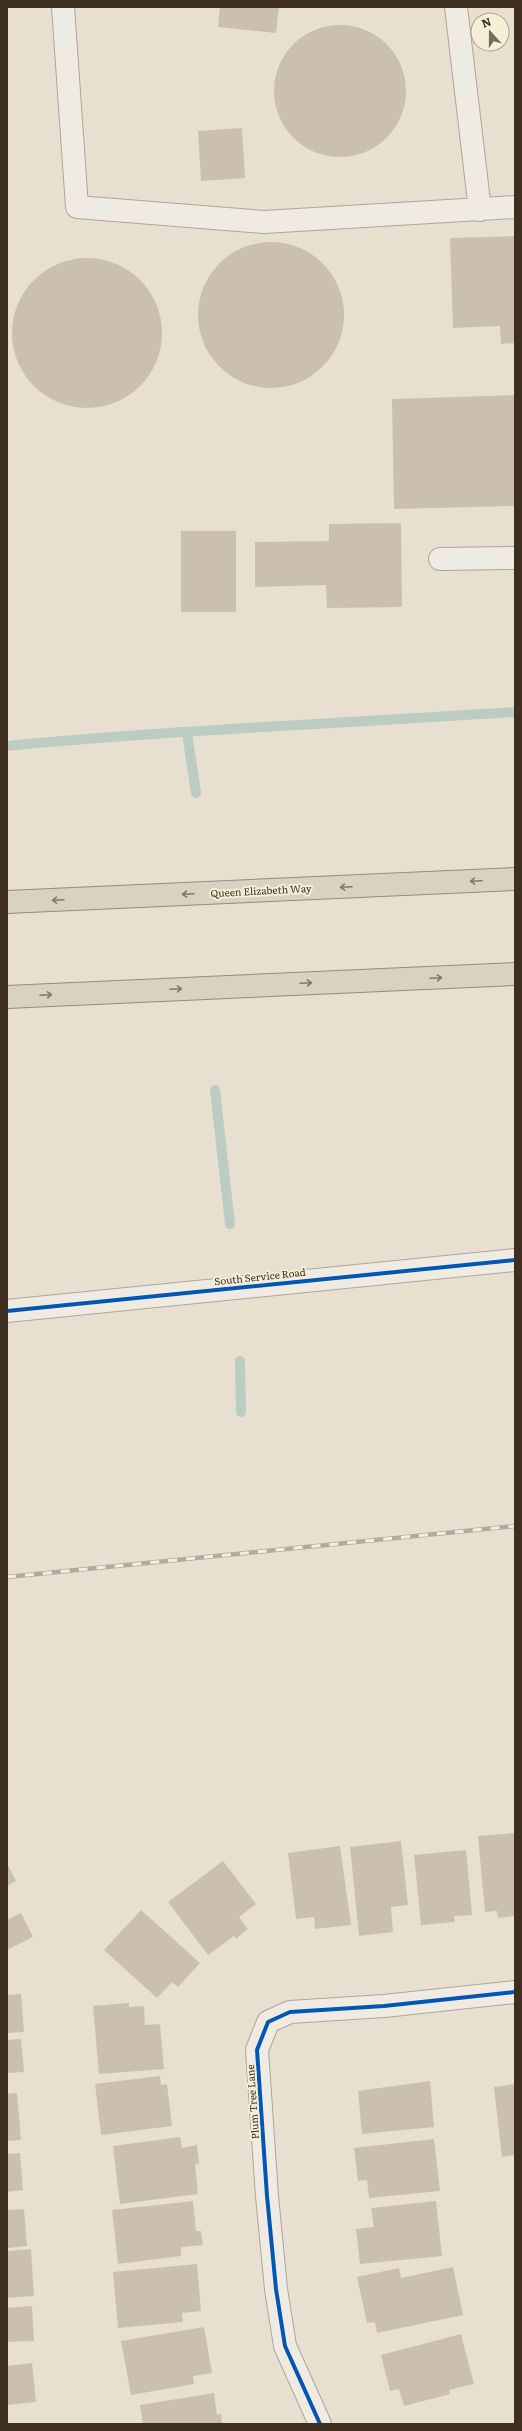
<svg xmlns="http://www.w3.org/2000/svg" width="522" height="2431" font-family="Literata,serif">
	<rect width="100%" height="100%" fill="#e7e0d1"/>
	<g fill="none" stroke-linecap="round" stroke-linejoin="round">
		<path stroke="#bcccc2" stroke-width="10" d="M187,733L196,793
			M7,746C176,730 346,723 515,712
			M215,1090L230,1224
			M240,1361L241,1412"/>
	</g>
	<path fill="#cbbfb2" d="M220,7H279L276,33L218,27Z
		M274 91a66 66 0 1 1 132 0a66 66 0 1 1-132 0Z
		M242,128L245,178L201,181L198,131Z
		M515,236V343L501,344L500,326L453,328L450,238Z
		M198 315a73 73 0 1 1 146 0a73 73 0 1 1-146 0Z
		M12 333a75 75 0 1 1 150 0a75 75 0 1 1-150 0Z
		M515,395V506L394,509L392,399Z
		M401,523L402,607L327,608L326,585L255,587V542L329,541V524Z
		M181,531H236V612H181Z
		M515,1833V1916L498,1918L497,1911L485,1912L478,1836Z
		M401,1841L408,1905L391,1907L393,1932L359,1936L350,1847Z
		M340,1846L351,1925L315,1929L314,1917L296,1919L288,1853Z
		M466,1850L472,1915L454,1916L455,1922L421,1925L414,1855Z
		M223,1861L256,1904L239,1917L248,1929L236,1939L234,1936L208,1955L168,1902Z
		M7,1863L16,1881L7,1886Z
		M141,1910L200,1963L178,1987L172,1982L157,1998L104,1950Z
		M21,1913L33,1937L7,1950V1920Z
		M21,1994L24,2032L7,2033V1995Z
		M129,2003V2007L144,2006L145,2025L160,2024L164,2069L99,2074L93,2006Z
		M21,2039L24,2072L7,2073V2040Z
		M160,2076L161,2085L167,2084L172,2126L101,2135L95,2084Z
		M430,2081L434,2127L362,2134L358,2091Z
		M515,2084V2155L502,2157L494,2087Z
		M17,2093L21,2140L7,2141V2094Z
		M180,2137L182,2148L197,2145L199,2164H195L198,2194L120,2204L113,2146Z
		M434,2139L440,2191L369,2198L367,2180L358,2181L354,2148Z
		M20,2153L23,2190L7,2192V2154Z
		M193,2201L196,2231H201L203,2245L181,2247V2256L118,2264L112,2210Z
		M436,2201L442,2256L360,2264L356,2229L374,2227L371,2208Z
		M24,2209L27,2246L7,2248V2210Z
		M31,2249L34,2296L7,2298V2251Z
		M197,2264L201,2311L182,2313L183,2322L118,2328L113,2272Z
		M453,2267L463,2315L377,2333L375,2322L367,2323L357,2277L399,2268L401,2278Z
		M32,2306L34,2341L7,2342V2308Z
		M204,2327L212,2373L193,2376L194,2384L131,2395L121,2341Z
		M461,2334L474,2384L449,2390L450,2394L404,2406L399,2389L390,2391L381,2355Z
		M32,2363L36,2402L7,2405V2366Z
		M214,2393L217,2415L221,2414L222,2424H143L140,2405Z"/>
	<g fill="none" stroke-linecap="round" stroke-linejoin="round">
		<g stroke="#ada599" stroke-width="24">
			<path id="minor" d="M63,7L77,207L264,222L515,207
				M456,7L480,210
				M440,559L515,558
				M7,1311L515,1260
				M320,2424L285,2346L276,2289L267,2196L257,2050L268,2022L290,2012L384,2006L515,1992"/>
		</g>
		<g stroke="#928b80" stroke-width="24">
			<path id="highway" d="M7,902L515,879
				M7,997L515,974"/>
		</g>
		<use href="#minor" stroke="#efebe3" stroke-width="22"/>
		<use href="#highway" stroke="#dad1c2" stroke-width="22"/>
		<g stroke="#afaaa2" stroke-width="4.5">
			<path id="rail" d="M7,1577L515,1526"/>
		</g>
		<use href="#rail" stroke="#f7eed8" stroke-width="3" stroke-dasharray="9" stroke-linecap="butt"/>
		<g stroke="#f7eed8" stroke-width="6">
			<path id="cycleway" d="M7,1311L515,1260
				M320,2424L285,2346L276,2289L267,2196L257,2050L268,2022L290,2012L384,2006L515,1992"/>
		</g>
		<use href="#cycleway" stroke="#0057b8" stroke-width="4"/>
	</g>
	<defs><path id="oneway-shaft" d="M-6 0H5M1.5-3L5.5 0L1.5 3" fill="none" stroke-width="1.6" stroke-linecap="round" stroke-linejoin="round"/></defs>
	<g stroke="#847769">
		<use href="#oneway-shaft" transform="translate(476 881) rotate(177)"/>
		<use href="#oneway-shaft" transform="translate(346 887) rotate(177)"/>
		<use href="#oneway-shaft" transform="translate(188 894) rotate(177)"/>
		<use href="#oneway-shaft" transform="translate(58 900) rotate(177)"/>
		<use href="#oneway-shaft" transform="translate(436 978) rotate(-3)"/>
		<use href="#oneway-shaft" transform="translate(306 983) rotate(-3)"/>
		<use href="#oneway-shaft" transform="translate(176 989) rotate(-3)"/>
		<use href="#oneway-shaft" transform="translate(46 995) rotate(-3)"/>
	</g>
	<g text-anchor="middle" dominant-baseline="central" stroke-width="4" stroke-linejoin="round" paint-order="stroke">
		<g font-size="10" fill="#3d2e20" stroke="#f7eed8">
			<text transform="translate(261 890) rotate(-3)">Queen Elizabeth Way</text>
			<text transform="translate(260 1276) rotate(-6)">South Service Road</text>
			<text transform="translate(252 2102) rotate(-94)">Plum Tree Lane</text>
		</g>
	</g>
	<rect width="522" height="2431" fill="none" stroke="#3d2e20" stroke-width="16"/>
	<g transform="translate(490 32) rotate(339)"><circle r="19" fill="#f7eed8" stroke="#ada18e"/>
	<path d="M0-3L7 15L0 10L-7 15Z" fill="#786c5e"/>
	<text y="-6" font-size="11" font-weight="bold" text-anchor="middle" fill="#3d2e20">N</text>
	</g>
</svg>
